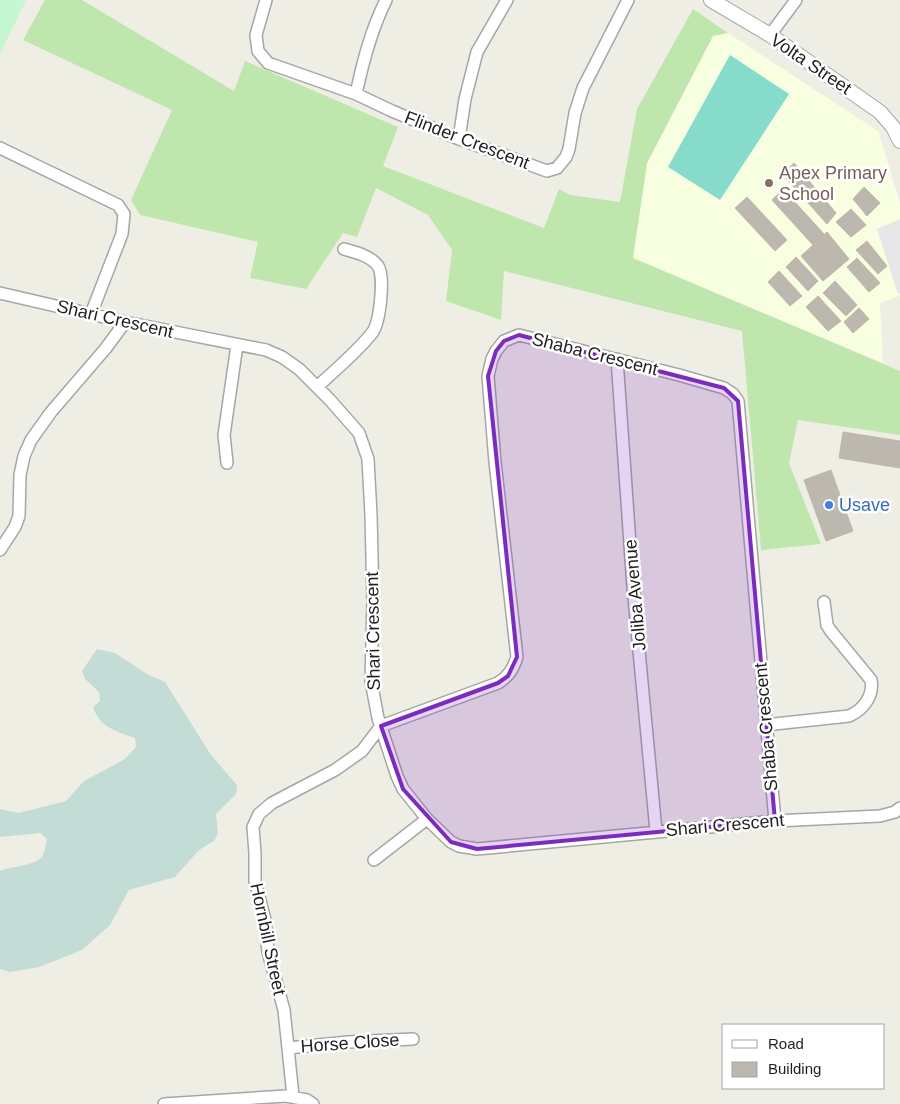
<svg xmlns="http://www.w3.org/2000/svg" width="900" height="1104" font-family="Helvetica,sans-serif">
	<rect width="100%" height="100%" fill="#efeee5"/>
	<path fill="#f8fee0" d="M728,33L878,131L900,203V296L880,303L883,363L633,258L647,163L713,36Z"/>
	<path fill="#bfe7ad" d="M45,0H82L234,91L245,61L398,127L383,166L544,228L559,189L570,195L620,202L637,109L693,9L728,33L713,36L647,163L633,258L900,371V435L798,420L789,463L821,544L761,550L742,331L504,271L501,320L446,301L452,250L428,215L376,188L357,237L343,233L306,289L250,278L258,242L140,215L131,200L172,110L23,40Z"/>
	<path fill="#c3ddd6" d="M97,649L115,653L147,674L165,682L211,755L237,785L236,794L216,814L218,833L214,841L199,850L175,877L129,890L110,925L82,950L39,967L10,972L0,969V871C11,866 38,866 43,855C45,850 46,844 47,839L40,833L0,837V809L19,813L66,801L84,781L125,759L136,747L135,738C117,732 99,727 93,707L100,701L99,692L85,679L82,671Z"/>
	<path fill="#c4f7d2" d="M0,0H26L0,54Z"/>
	<path fill="#86dbcb" d="M730,55L789,94L720,200L668,167Z"/>
	<path fill="#e7e7e7" d="M900,219V293L898,294L877,229Z"/>
	<path fill="#bcb7af" stroke="#c0b7a8" d="M794,163L836,213L827,224L782,174Z
		M864,187L880,203L867,216L853,199Z
		M783,189L824,234L813,245L772,200Z
		M747,197L787,240L775,251L735,208Z
		M851,209L866,225L851,237L836,222Z
		M827,232L849,259L823,281L801,256Z
		M867,241L887,266L878,274L856,250Z
		M796,257L818,281L808,291L786,267Z
		M857,258L880,283L869,292L847,267Z
		M779,271L802,296L790,306L768,282Z
		M835,281L857,305L846,316L823,293Z
		M818,296L841,321L828,331L806,307Z
		M859,308L869,319L853,333L844,322Z
		M843,432L900,441V468L839,458Z
		M831,470L853,531L826,541L804,480Z"/>
	<g fill="none" stroke-linecap="round" stroke-linejoin="round">
		<g stroke="#a6a6a6" stroke-width="14">
			<path id="minor" d="M266,0L256,35L258,51L268,63L356,94L392,111L459,139L547,171L557,168L566,157L569,149L575,113L583,88L628,0
				M770,35L796,0
				M356,94C363,61 371,30 386,0
				M459,139L465,99L477,52L507,0
				M0,148L118,205L124,214L122,234L91,314
				M0,293L125,322L266,350L282,357L299,369L330,400L359,433L368,459L371,515L373,601L371,681L378,718L397,776L403,789L427,819L451,842L459,846L477,849L775,821L880,816L895,812L900,808
				M617,359L633,587L656,831
				M317,387C334,371 358,351 372,333C380,323 385,277 378,266C371,256 355,252 344,249
				M227,463L224,435L237,345
				M0,550L15,527L19,516L20,475L24,456L31,440L51,412L106,348L125,322
				M765,725L849,716C863,710 874,696 871,680L830,630L827,625L824,602
				M374,860L427,819
				M288,1048L348,1042L413,1039
				M293,1096L284,1010L268,952L265,920L255,881V853L253,827L259,814L272,803L335,770L362,751L381,726L498,683C509,676 513,669 517,657L495,462L488,376L492,359L496,351L504,341L519,335L679,375L724,388L733,394L738,401L775,821
				M164,1104L286,1096L307,1100L313,1104"/>
		</g>
		<g stroke="#a6a6a6" stroke-width="16">
			<path id="tertiary" d="M711,0L770,35L880,112L893,127L900,141"/>
		</g>
		<use href="#minor" stroke="#fff" stroke-width="11"/>
		<use href="#tertiary" stroke="#fff" stroke-width="14"/>
	</g>
	<path fill="#7b2cbf" fill-opacity="0.2" stroke="#7b2cbf" stroke-width="4" stroke-linejoin="round" d="M519,335L724,388L738,401L775,821L477,849L451,842L403,789L381,726L498,683L508,676L517,657L488,376L496,351L504,341Z"/>
	<circle fill="#8d6e63" stroke="#fff" stroke-width="2" cx="769" cy="183" r="5"/>
	<circle fill="#3f7fe0" stroke="#fff" stroke-width="2" cx="829" cy="505" r="5"/>
	<g text-anchor="middle" dominant-baseline="central" stroke-width="5" stroke-linejoin="round" paint-order="stroke">
		<g font-size="18" fill="#1f1f1f" stroke="#fff">
			<text transform="translate(811 64) rotate(34)">Volta Street</text>
			<text transform="translate(467 140) rotate(21)">Flinder Crescent</text>
			<text transform="translate(115 319) rotate(13)">Shari Crescent</text>
			<text transform="translate(595 354) rotate(14)">Shaba Crescent</text>
			<text transform="translate(635 595) rotate(-95)">Joliba Avenue</text>
			<text transform="translate(373 631) rotate(-91)">Shari Crescent</text>
			<text transform="translate(766 727) rotate(-95)">Shaba Crescent</text>
			<text transform="translate(725 825) rotate(-5)">Shari Crescent</text>
			<text transform="translate(268 939) rotate(78)">Hornbill Street</text>
			<text transform="translate(350 1043) rotate(-4)">Horse Close</text>
		</g>
		<g font-size="18" fill="#785e54" stroke="#fff" text-anchor="start">
			<text x="779" y="173">Apex Primary<tspan x="779" dy="21">School</tspan></text>
		</g>
		<g font-size="18" fill="#366cbe" stroke="#fff" text-anchor="start">
			<text x="839" y="505">Usave</text>
		</g>
	</g>
	<rect x="722" y="1024" width="162" height="65" fill="#ffffff" stroke="#a5a5a5"/>
	<rect x="732" y="1040" width="25" height="8" fill="#ffffff" stroke="#a5a5a5"/>
	<text x="768" y="1049" font-size="15" fill="#1f1f1f">Road</text>
	<rect x="732" y="1062" width="25" height="15" fill="#bcb7af" stroke="#a5a5a5"/>
	<text x="768" y="1074" font-size="15" fill="#1f1f1f">Building</text>
</svg>
